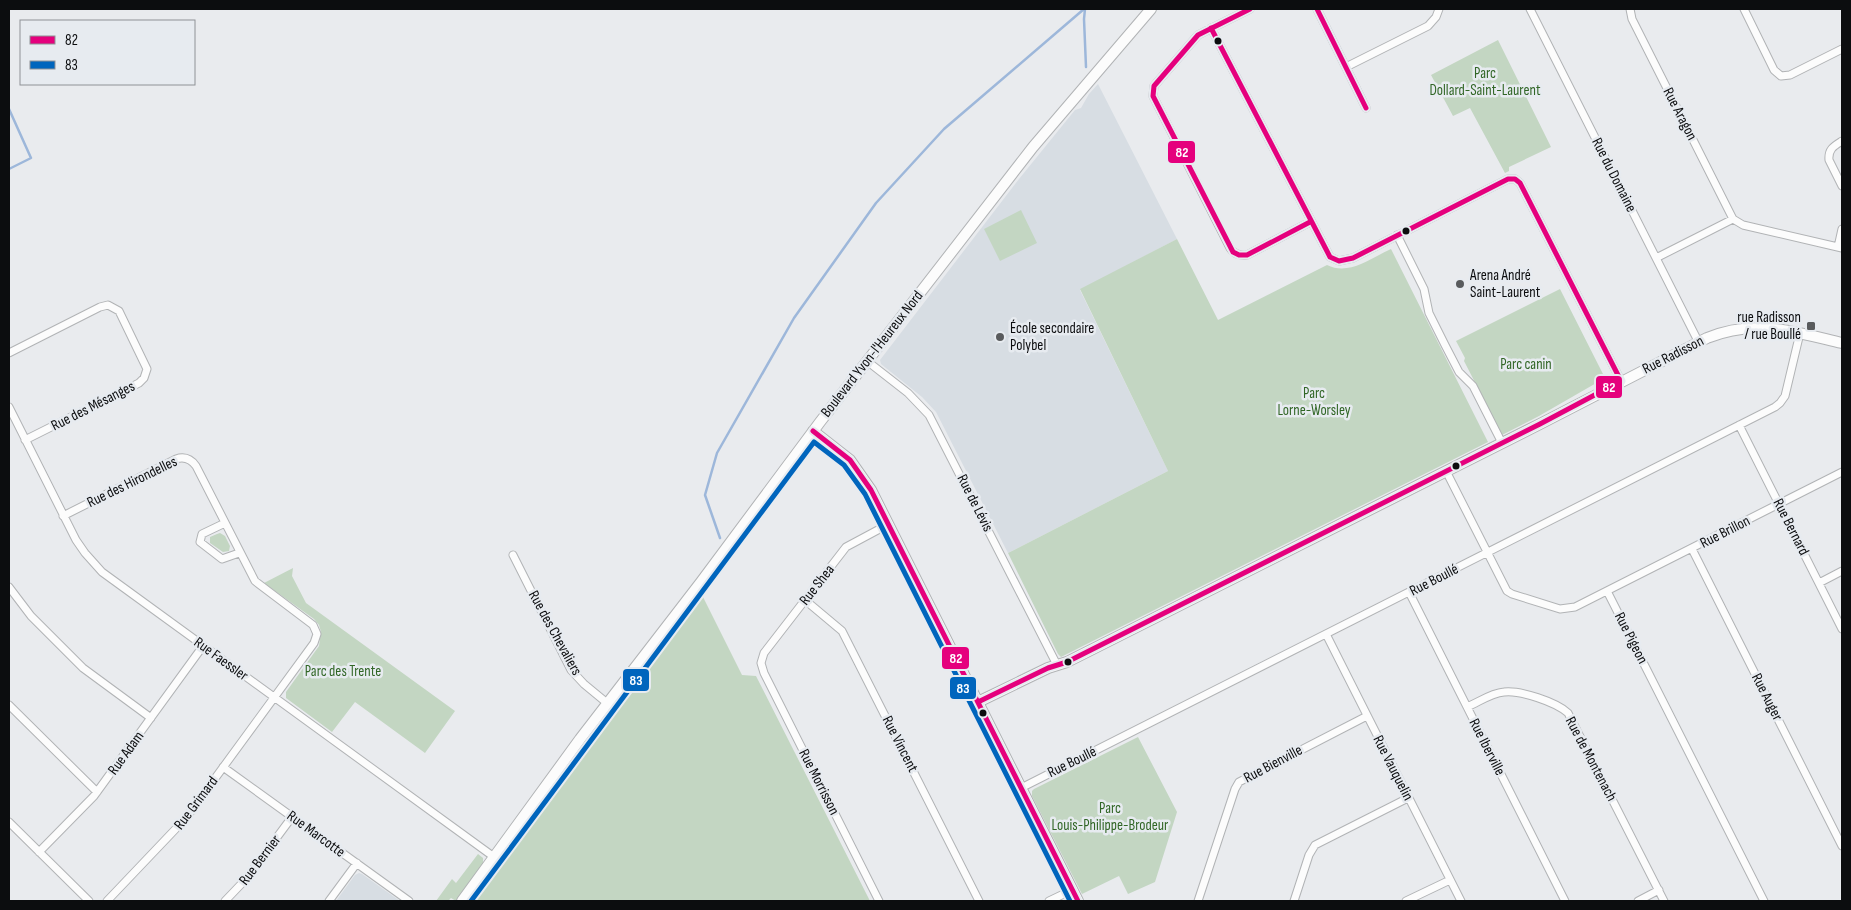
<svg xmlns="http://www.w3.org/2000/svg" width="1851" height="910" font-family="'Sofia Sans Condensed',sans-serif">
	<rect width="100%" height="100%" fill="#e9ebee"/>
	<path fill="#d7dde3" d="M1098,84L1177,239L1080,290L1168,471L1008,553L936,412L922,397L881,364L880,360L1019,179L1075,110L1081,108L1089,94Z
		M359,873L362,874L400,901H336L355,875Z"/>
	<path fill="#c3d6c2" d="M1498,40L1551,147L1509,167V171L1505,173L1470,108L1453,116L1431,75Z
		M1021,210L1037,243L1000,261L984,229Z
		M1177,239L1218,320L1327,265C1349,276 1371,258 1391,249L1488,442L1061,657L1058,654L1008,553L1168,471L1080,289Z
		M1560,289L1605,378L1539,416L1502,435L1464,361L1465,358L1456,341Z
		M217,534L220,533L225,536L230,546L229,551L223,552L210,543V537Z
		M293,568L292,576L306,603L455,711L425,753L355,702L332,732L286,698V692L319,646L321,632L319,625L314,619L264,583Z
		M701,593L742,675L756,676L870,901H475L573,764Z
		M1138,737L1177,812L1155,882L1128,894L1119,876L1082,894L1032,796V791L1034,789Z
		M478,854L483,858V864L456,901L451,898L448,901H436L452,879L456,883Z"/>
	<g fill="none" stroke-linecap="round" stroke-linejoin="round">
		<path stroke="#9db7da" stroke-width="2.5" d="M1085,9L1084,19L1086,67
			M9,109L31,158L9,169
			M720,538L705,495L717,453L794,318L876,203L944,129L1084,9"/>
		<g stroke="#b1b3b5" stroke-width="9">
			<path id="street" d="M1250,9L1198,35L1154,86L1153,96L1230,248C1234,254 1239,256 1247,255L1310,222
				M1317,9L1366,108
				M1530,9L1698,341
				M1630,9L1632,19L1733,219
				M1744,9L1774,70L1781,76L1790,75L1842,49
				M1211,28L1330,257L1339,261L1353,258L1508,179H1515L1520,183L1621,381
				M1346,67L1428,26L1436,17L1439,9
				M1842,141C1834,146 1828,149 1829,160L1842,186
				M1397,235L1424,289L1429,313L1445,345L1459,372L1473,386L1502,443
				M1838,247L1842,229
				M1656,258L1733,219L1743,225L1842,248
				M9,353L100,307L108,305L119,311L147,369L144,378L139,383L25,440
				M867,361L908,393L929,415L1057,665
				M9,407L76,540L85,553L102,572L494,857
				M1739,425L1842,629
				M1446,471L1507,591L1512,594L1560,609L1575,607L1842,472
				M63,516L176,459C185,456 191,459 196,466L255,581L313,625L317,634L314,643L186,818L107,901
				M225,523L202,534L200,542L222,559L239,553
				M1692,549L1842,846
				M513,555L571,670L584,684L607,703
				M1819,583L1842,571
				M9,587L31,616L83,668L151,718
				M1607,591L1764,901
				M1409,592L1565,901
				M805,600L842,631L979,901
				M1326,634L1461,901
				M9,705L97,792
				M1467,707C1479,702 1491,693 1504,692C1520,690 1556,702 1568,713L1664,901
				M223,767L409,901
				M1021,788L1775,407L1780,403L1785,396L1800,333
				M9,822L89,901
				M39,852L94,796L203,646
				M225,901L246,879L292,817
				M329,901L357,863
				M879,901L764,673L761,663L764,653L846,547L889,524
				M1049,901L1072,890
				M1198,901L1235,789L1239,782L1367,716
				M1294,901L1309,855L1315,845L1408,798
				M1406,901L1450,880
				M1638,901L1659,890"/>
		</g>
		<g stroke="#b1b3b5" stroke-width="12">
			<path id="secondary" d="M813,431L850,460L871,490L1078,901
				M978,702L1048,668L1067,662L1540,424L1707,338C1755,318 1795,332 1842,343
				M462,901L580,739L701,582L820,422L1033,147L1151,9"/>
		</g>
		<use href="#street" stroke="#fcfcfc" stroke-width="7"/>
		<use href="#secondary" stroke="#fcfcfc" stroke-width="10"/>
		<g stroke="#e7ebf0" stroke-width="9">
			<path id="bus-1" d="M1250,9L1198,35L1154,86L1153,96L1233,252L1239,255H1247L1310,222
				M1317,9L1366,108
				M813,431L850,460L871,490L1078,901
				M978,702L1048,668L1067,662L1540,424L1621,381L1520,183L1515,179H1508L1353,258L1339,261L1330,257L1211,28"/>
		</g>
		<g stroke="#e7ebf0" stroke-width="9">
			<path id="bus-2" d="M471,901L814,442L844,465L865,494L1070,901"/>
		</g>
		<use href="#bus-1" stroke="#e5007d" stroke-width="5"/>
		<use href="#bus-2" stroke="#0065bd" stroke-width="5"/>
	</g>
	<g fill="#0c0d0f" stroke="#e7ebf0" stroke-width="2">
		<circle cx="1218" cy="41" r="4.5"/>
		<circle cx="1406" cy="231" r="4.5"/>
		<circle cx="1456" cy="466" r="4.5"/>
		<circle cx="1068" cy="662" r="4.5"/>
		<circle cx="983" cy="713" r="4.5"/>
	</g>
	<g fill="#595b5d" stroke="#e7ebf0" stroke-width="2">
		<circle cx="1460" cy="284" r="5"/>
		<rect x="1806" y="321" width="10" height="10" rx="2.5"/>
		<circle cx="1000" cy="337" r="5"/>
	</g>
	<g text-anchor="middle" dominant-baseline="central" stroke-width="5" stroke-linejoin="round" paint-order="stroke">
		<g font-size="15" fill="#316626" stroke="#e7ebf0">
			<text x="1485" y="73">Parc<tspan x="1485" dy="17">Dollard-Saint-Laurent</tspan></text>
			<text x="1526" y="364">Parc canin</text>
			<text x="1314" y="393">Parc<tspan x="1314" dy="17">Lorne-Worsley</tspan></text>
			<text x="343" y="671">Parc des Trente</text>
			<text x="1110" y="808">Parc<tspan x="1110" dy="17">Louis-Philippe-Brodeur</tspan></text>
		</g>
		<g font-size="15" fill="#0c0d0f" stroke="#e7ebf0">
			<text transform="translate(1680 114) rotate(63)">Rue Aragon</text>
			<text transform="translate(1614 175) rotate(63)">Rue du Domaine</text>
			<text transform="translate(872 354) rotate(-52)">Boulevard Yvon-l'Heureux Nord</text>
			<text transform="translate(1673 355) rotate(-27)">Rue Radisson</text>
			<text transform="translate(93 406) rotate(-27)">Rue des Mésanges</text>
			<text transform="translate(132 482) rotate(-26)">Rue des Hirondelles</text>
			<text transform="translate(975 503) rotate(63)">Rue de Lévis</text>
			<text transform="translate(1791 527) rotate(63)">Rue Bernard</text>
			<text transform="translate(1725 532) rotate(-27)">Rue Brillon</text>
			<text transform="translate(1434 580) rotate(-27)">Rue Boullé</text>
			<text transform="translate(817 585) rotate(-52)">Rue Shea</text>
			<text transform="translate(555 633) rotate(61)">Rue des Chevaliers</text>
			<text transform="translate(1631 638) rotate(63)">Rue Pigeon</text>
			<text transform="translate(221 659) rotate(36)">Rue Faessler</text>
			<text transform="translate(1767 697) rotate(63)">Rue Auger</text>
			<text transform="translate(900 744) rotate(63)">Rue Vincent</text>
			<text transform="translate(1487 747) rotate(63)">Rue Iberville</text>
			<text transform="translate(126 753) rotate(-54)">Rue Adam</text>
			<text transform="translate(1591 759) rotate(62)">Rue de Montenach</text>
			<text transform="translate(1072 762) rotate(-26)">Rue Boullé</text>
			<text transform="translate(1273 764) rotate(-28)">Rue Bienville</text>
			<text transform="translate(1393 768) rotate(63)">Rue Vauquelin</text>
			<text transform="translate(819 782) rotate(63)">Rue Morrisson</text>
			<text transform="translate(196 803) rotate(-53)">Rue Grimard</text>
			<text transform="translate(316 834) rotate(36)">Rue Marcotte</text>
			<text transform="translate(260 860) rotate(-53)">Rue Bernier</text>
		</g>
		<g font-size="15" fill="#0c0d0f" stroke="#e7ebf0" text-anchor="start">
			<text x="1470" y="275">Arena André<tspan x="1470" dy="17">Saint-Laurent</tspan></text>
			<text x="1801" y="317" text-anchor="end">rue Radisson<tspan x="1801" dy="17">/ rue Boullé</tspan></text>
			<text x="1010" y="328">École secondaire<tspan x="1010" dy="17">Polybel</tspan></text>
		</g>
	</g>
	<g stroke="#e7ebf0" stroke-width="2">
		<rect x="1167" y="140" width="29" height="24" rx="5" fill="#e5007d"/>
		<rect x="1595" y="375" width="28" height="24" rx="5" fill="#e5007d"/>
		<rect x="941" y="646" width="29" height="24" rx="5" fill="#e5007d"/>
		<rect x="622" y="668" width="28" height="24" rx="5" fill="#0065bd"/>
		<rect x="949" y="676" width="28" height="24" rx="5" fill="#0065bd"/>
	</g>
	<g font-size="14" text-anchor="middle" font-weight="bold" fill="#fff">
		<text x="1182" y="157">82</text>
		<text x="1609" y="392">82</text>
		<text x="956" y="663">82</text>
		<text x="636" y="685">83</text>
		<text x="963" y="693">83</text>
	</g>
	<rect width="1851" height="910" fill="none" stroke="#0c0d0f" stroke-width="20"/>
	<rect x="20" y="20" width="175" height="65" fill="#e7ebf0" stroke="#8f9296"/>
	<rect x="30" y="36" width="25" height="8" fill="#e5007d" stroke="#8f9296"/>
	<text x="65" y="45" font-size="15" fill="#0c0d0f">82</text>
	<rect x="30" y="61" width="25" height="8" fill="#0065bd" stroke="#8f9296"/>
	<text x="65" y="70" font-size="15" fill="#0c0d0f">83</text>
</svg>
